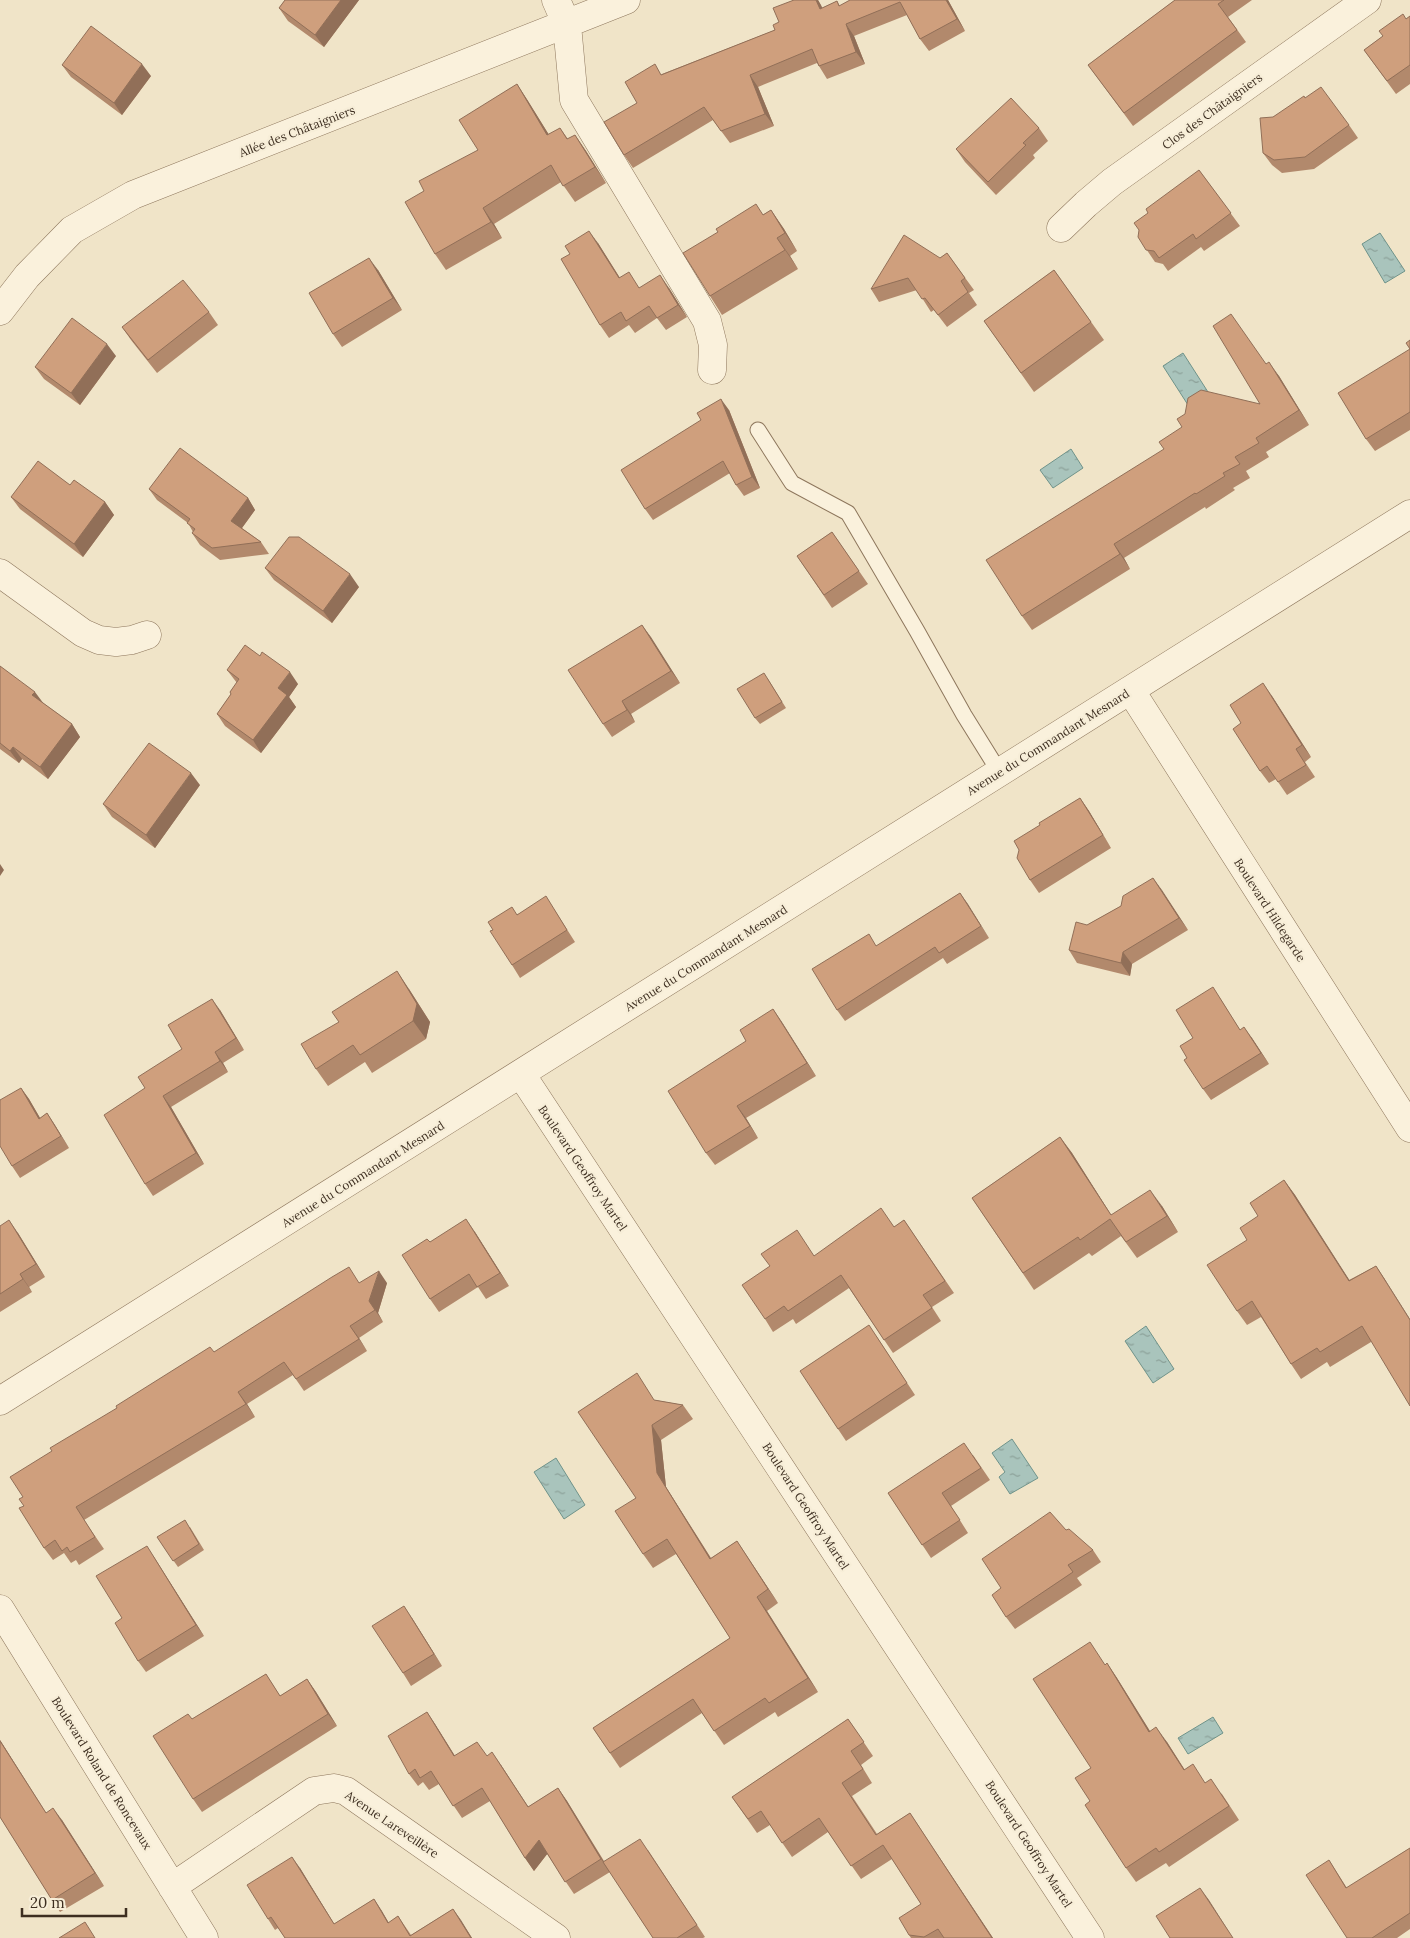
<svg xmlns="http://www.w3.org/2000/svg" width="1410" height="1938" font-family="Lora,serif">
	<defs>
		<pattern id="water-ripples" width="26" height="14" patternUnits="userSpaceOnUse" patternTransform="scale(1.25)"><rect width="26" height="14" fill="#a9c4bc"/><path d="M2 4q2-2 4 0t4 0M15 11q2-2 4 0t4 0" fill="none" stroke="#8ba098"/></pattern>
	</defs>
	<rect width="100%" height="100%" fill="#f0e4c8"/>
	<path fill="url(#water-ripples)" stroke="#6f938a" d="M1380,233L1405,271L1385,283L1362,244Z
		M1183,353L1208,392L1188,405L1163,366Z
		M1071,449L1083,468L1053,488L1040,470Z
		M1146,1326L1174,1369L1153,1383L1125,1341Z
		M1012,1439L1038,1478L1010,1494L999,1477L1005,1472L992,1453Z
		M556,1458L585,1505L564,1519L534,1472Z
		M1213,1717L1223,1733L1188,1754L1178,1738Z"/>
	<g fill="none" stroke-linecap="round" stroke-linejoin="round">
		<g stroke="#8d765c" stroke-width="17">
			<path id="service" d="M758,430L792,483L848,513L917,631L964,715L1000,773"/>
		</g>
		<g stroke="#8d765c" stroke-width="29">
			<path id="minor" d="M556,0L567,25L574,100L707,321L713,345L712,370
				M1061,228L1086,204L1112,182L1367,0
				M0,311L27,276L72,230L133,195L626,0
				M0,573L83,633L99,640L116,642L132,640L147,635
				M1131,691L1410,1128
				M521,1074L1090,1938
				M0,1401L1410,514
				M0,1609L204,1938
				M172,1887L314,1791L334,1788L346,1791L556,1938"/>
		</g>
		<use href="#service" stroke="#faf1dc" stroke-width="15"/>
		<use href="#minor" stroke="#faf1dc" stroke-width="28"/>
	</g>
	<path fill="#b2896c" d="M285,0H359L324,47L288,21L279,8Z
		M794,0H818L822,8L837,1L840,6L850,0H948L965,31L929,51L920,39L907,15L854,36L865,64L827,79L819,66L817,63L758,87L774,126L730,143L713,120L633,168L624,155L637,103L662,74L775,30Z
		M1175,0H1252L1228,17L1246,42L1133,126L1088,65Z
		M1410,16V84L1396,94L1364,50Z
		M62,65L151,76L122,115L71,77Z
		M517,84L528,101L549,135L560,128L568,139L575,135L586,151L606,183L575,202L561,182L494,224L502,238L446,270L435,254L424,191L478,150Z
		M1305,98L1349,125L1358,138L1314,169L1282,173L1272,165L1263,153L1273,117Z
		M1039,128L1048,141L1033,155L1035,158L996,195L965,162L956,149Z
		M1199,170L1240,226L1204,251L1201,247L1168,271L1163,264L1155,262L1138,237L1148,213Z
		M771,210L784,229L797,251L790,256L798,269L722,315L710,296L764,214Z
		M598,243L620,278L640,288H669L687,317L666,330L657,318L635,333L629,325L609,338L600,325Z
		M947,253L974,290L969,293L977,305L947,327L934,310L931,312L917,290L879,302L871,289L940,258Z
		M378,270L402,310L342,347L333,334Z
		M1054,270L1104,340L1034,392L984,321Z
		M209,312L218,325L157,373L131,340L122,327Z
		M1410,340V430L1375,451L1366,439L1410,349Z
		M116,356L80,405L44,379L35,367Z
		M1266,364L1279,376L1309,425L1266,452L1269,457L1246,471L1250,478L1233,488L1235,490L1206,509L1205,507L1124,558L1130,569L1032,630L1022,616L1260,404Z
		M729,410L760,488L744,496L736,485L730,473L653,520L645,509L701,420Z
		M70,485L105,502L114,515L83,557L20,509L11,497Z
		M149,489L248,498L255,510L242,528L261,542L269,554L220,560L200,545L192,533L193,532L188,523L157,500Z
		M832,532L868,584L832,608L797,556Z
		M265,568L359,587L332,623L274,580Z
		M642,625L680,683L631,714L635,722L612,737L603,724Z
		M0,666L43,703L72,724L80,737L48,779L22,759L19,763L0,749Z
		M227,670L298,684L289,697L296,707L261,753L225,726L217,714L231,694L230,692L237,683Z
		M768,679L786,708L760,724L755,718Z
		M1272,696L1311,757L1305,762L1315,777L1287,795L1276,779L1269,783L1260,771L1241,723Z
		M200,785L155,848L112,817L103,804Z
		M1080,798L1089,811L1111,848L1039,893L1030,880L1040,825Z
		M1153,878L1188,930L1132,964L1130,976L1077,963L1069,950L1087,925L1121,906Z
		M960,893L989,938L947,964L943,958L845,1021L837,1010L877,946Z
		M554,909L575,942L520,978L512,965L517,914Z
		M409,989L430,1022L426,1039L372,1073L365,1062L328,1086L316,1069L339,1022Z
		M1220,998L1240,1030L1252,1038L1269,1064L1211,1100L1203,1089L1187,1058L1193,1038Z
		M773,1009L816,1076L746,1118L758,1138L715,1165L706,1153L746,1041Z
		M220,1010L244,1050L223,1063L228,1072L171,1107L204,1164L153,1196L145,1184V1088Z
		M21,1088L29,1099L40,1118L47,1113L69,1148L20,1178L12,1166Z
		M1060,1137L1072,1153L1111,1215L1162,1206L1178,1232L1137,1258L1121,1236L1092,1256L1089,1253L1034,1290L972,1198Z
		M1284,1180L1295,1195L1349,1280L1376,1266L1386,1281L1371,1342L1330,1367L1327,1362L1301,1379L1291,1364L1261,1317L1247,1325L1237,1311L1247,1240L1258,1216Z
		M904,1220L954,1293L932,1307L941,1321L893,1353L849,1288L796,1324L793,1319L773,1332L765,1319L815,1256L894,1227Z
		M0,1226L18,1233L45,1277L29,1287L32,1292L0,1312Z
		M475,1232L509,1286L486,1299L478,1287L439,1312L430,1299V1242Z
		M360,1283H387L378,1313L383,1322L359,1338L367,1351L304,1391L293,1375L247,1404L255,1417L84,1520L104,1549L79,1565L76,1560L71,1563L64,1553L53,1560L44,1548L24,1506L23,1497L214,1352Z
		M877,1337L915,1395L846,1441L838,1429Z
		M655,1400L683,1405L693,1419L661,1440L666,1487L711,1558L737,1541L778,1603L767,1611L818,1692L778,1717L775,1712L724,1745L702,1713L620,1768L593,1728L730,1638L676,1554L653,1568L643,1554L636,1498Z
		M973,1455L990,1480L951,1506L968,1533L931,1558L888,1493Z
		M190,1527L204,1550L178,1567L157,1537Z
		M1066,1530L1093,1550L1101,1562L1077,1578L1082,1585L1015,1629L1006,1617L1001,1588Z
		M154,1557L204,1636L146,1672L138,1661L122,1618Z
		M412,1618L442,1666L411,1686L403,1673Z
		M1107,1663L1117,1678L1150,1731L1167,1742L1185,1770L1222,1794L1239,1820L1169,1867L1166,1863L1136,1882L1126,1868L1090,1801L1091,1768L1105,1665Z
		M266,1674L280,1696L307,1679L316,1692L337,1726L202,1812L193,1799L192,1719Z
		M427,1712L435,1724L455,1756H487L501,1765L528,1807L558,1788L567,1801L604,1861L648,1850L705,1937L703,1938H653L610,1872L574,1894L547,1854L534,1871L525,1858L490,1801L462,1818L439,1784L429,1790L423,1782L418,1786L409,1774Z
		M848,1719L873,1756L861,1765L872,1783L852,1796L877,1834L910,1813L993,1938H911L909,1935L921,1904L892,1859L861,1879L828,1832L792,1857L770,1825L757,1833L732,1797Z
		M0,1740L46,1813L62,1820L104,1886L60,1912L52,1900L0,1817Z
		M1410,1848V1929L1397,1938H1347L1329,1860L1347,1888Z
		M300,1868L334,1924L374,1899L389,1923L398,1916L411,1935L453,1909L472,1938H285L278,1928L275,1930L268,1919Z"/>
	<path fill="#916f58" d="M341,0H359L324,47L315,35Z
		M816,0H818L821,5L828,21L820,9Z
		M946,0H948L965,31L957,19Z
		M846,24L854,36L865,64L856,52Z
		M142,64L151,76L122,115L114,103Z
		M750,75L758,87L774,126L765,114Z
		M517,84L528,101L559,151L547,135Z
		M575,135L586,151L606,183L595,167Z
		M483,208L494,224L502,238L491,222Z
		M771,210L784,229L797,251L785,233Z
		M589,231L598,243L628,291L619,278Z
		M777,238L790,256L798,269L785,250Z
		M369,258L378,270L402,310L393,298Z
		M660,275L669,288L687,317L678,305Z
		M107,344L116,356L80,405L71,393Z
		M1269,362L1279,376L1309,425L1299,410Z
		M721,399L729,410L760,488L752,477Z
		M248,498L255,510L239,532L231,521Z
		M105,502L114,515L83,557L74,544Z
		M1114,544L1124,558L1130,569L1120,554Z
		M350,574L359,587L332,623L323,611Z
		M642,625L651,637L680,683L671,671Z
		M290,672L298,684L289,697L296,707L261,753L253,740L278,688Z
		M1263,683L1272,696L1311,757L1302,745Z
		M35,692L44,704L32,695Z
		M622,701L631,714L635,722L627,710Z
		M72,724L80,737L48,779L40,767Z
		M13,747L22,759L19,763L10,751Z
		M191,773L200,785L155,848L146,835Z
		M1080,798L1089,811L1111,848L1103,835Z
		M0,864L4,870L0,876Z
		M1153,878L1162,890L1188,930L1179,918Z
		M960,893L968,904L989,938L981,926Z
		M1123,952L1132,964L1130,976L1121,963Z
		M397,971L409,989L430,1022L426,1039L413,1021Z
		M212,999L220,1010L244,1050L236,1038Z
		M773,1009L782,1022L816,1076L807,1063Z
		M1244,1027L1252,1038L1269,1064L1261,1053Z
		M215,1052L223,1063L228,1072L220,1061Z
		M21,1088L29,1099L47,1130L39,1119Z
		M163,1096L171,1107L204,1164L196,1153Z
		M737,1106L746,1118L758,1138L750,1126Z
		M47,1113L55,1125L69,1148L61,1136Z
		M1060,1137L1072,1153L1122,1232L1111,1215Z
		M1284,1180L1295,1195L1359,1295L1349,1281Z
		M1150,1190L1162,1206L1178,1232L1167,1216Z
		M466,1219L475,1232L509,1286L500,1273Z
		M9,1220L18,1233L45,1277L36,1264Z
		M1376,1266L1386,1281L1410,1319V1320Z
		M379,1271L387,1283L378,1313L383,1322L369,1301Z
		M20,1274L29,1287L32,1292L23,1279Z
		M350,1326L359,1338L367,1351L359,1339Z
		M238,1392L247,1404L255,1417L246,1404Z
		M652,1425L661,1440L666,1487L720,1573L710,1559L657,1473Z
		M737,1541L747,1556L778,1603L768,1589Z
		M147,1546L154,1557L204,1636L196,1625Z
		M757,1597L767,1611L818,1692L808,1678Z
		M404,1606L412,1618L442,1666L434,1654Z
		M1107,1663L1117,1678L1159,1746L1149,1732Z
		M307,1679L316,1692L337,1726L328,1714Z
		M427,1712L435,1724L463,1769L454,1756Z
		M1156,1727L1167,1742L1194,1785L1184,1770Z
		M0,1740L54,1825L0,1741Z
		M492,1752L501,1765L537,1820L528,1807Z
		M558,1788L567,1801L610,1872L601,1859Z
		M53,1808L62,1820L104,1886L95,1873Z
		M910,1813L919,1827L993,1938H992Z
		M539,1840L548,1853L534,1871L525,1858Z
		M292,1857L300,1868L341,1935L334,1924Z
		M1200,1888L1209,1900L1233,1938Z
		M374,1899L382,1911L395,1934L388,1923Z
		M453,1909L461,1920L472,1938H471Z"/>
	<path fill="#cf9f7d" stroke="#916f58" d="M285,0H341L315,35L279,8Z
		M794,0H816L820,9L837,1L839,6L850,0H946L957,19L920,39L900,2L846,24L856,52L819,66L812,49L750,75L765,114L721,131L704,107L624,155L604,122L637,103L625,82L655,64L661,75L775,30L773,25L779,22L773,8Z
		M1175,0H1224L1218,4L1237,30L1124,113L1088,65Z
		M1403,14L1406,19L1410,16V65L1387,81L1364,50L1383,36L1379,31Z
		M91,26L142,64L114,103L62,65Z
		M517,84L547,135L560,128L567,139L575,135L595,167L563,186L551,165L483,208L491,222L435,254L405,202L424,191L419,181L478,150L459,120Z
		M1321,87L1349,125L1305,157L1274,160L1263,153L1260,118L1273,117L1304,96L1305,98Z
		M1011,98L1039,128L1023,143L1026,145L988,182L956,149Z
		M1199,170L1231,213L1196,239L1193,234L1159,258L1154,251L1146,250L1138,237L1139,230L1134,223L1148,213L1146,209Z
		M756,204L763,215L771,210L785,233L777,238L785,250L710,296L683,253L718,232L716,229Z
		M589,231L619,278L629,272L639,288L660,275L678,305L657,318L649,306L626,321L621,312L600,325L561,259L570,254L565,246Z
		M904,235L940,258L947,253L965,278L961,281L968,292L938,315L925,298L922,299L908,278L871,289Z
		M369,258L393,298L333,334L309,293Z
		M1054,270L1091,322L1021,373L984,321Z
		M183,280L209,312L148,360L122,327Z
		M1231,314L1266,364L1269,362L1299,410L1256,438L1259,443L1235,457L1240,464L1223,473L1225,476L1196,494L1195,493L1114,544L1120,554L1022,616L986,560L1164,449L1159,442L1182,427L1177,419L1185,414L1188,398L1201,390L1260,404L1213,326Z
		M72,318L107,344L71,393L35,367Z
		M1410,340V412L1366,439L1338,393L1410,349L1406,343Z
		M721,399L752,477L736,485L723,461L645,509L621,470L701,420L697,413Z
		M180,448L248,498L231,521L261,542L212,548L192,533L195,529L187,523L190,519L149,489Z
		M38,461L70,485L74,480L105,502L74,544L11,497Z
		M832,532L859,571L824,595L797,556Z
		M289,537H299L350,574L323,611L265,568Z
		M642,625L671,671L622,701L627,710L603,724L568,670Z
		M245,645L260,656L262,652L290,672L278,688L287,695L253,740L217,714L231,694L230,692L239,679L227,670Z
		M0,666L35,692L32,695L72,724L40,767L13,747L10,751L0,743Z
		M764,673L782,702L755,718L737,689Z
		M1263,683L1302,745L1296,749L1306,765L1278,782L1267,766L1260,771L1233,729L1241,723L1230,705Z
		M149,743L191,773L146,835L103,804Z
		M1080,798L1103,835L1030,880L1017,858L1019,850L1014,841L1040,825L1039,823Z
		M1153,878L1179,918L1123,952L1121,963L1069,950L1076,922L1087,925L1121,906L1123,896Z
		M960,893L981,926L939,953L935,947L837,1010L812,969L869,934L876,946Z
		M546,896L567,930L512,965L490,931L493,930L488,922L512,907L517,915Z
		M397,971L417,1004L413,1021L360,1055L353,1045L316,1069L301,1044L339,1022L332,1012Z
		M1213,987L1240,1030L1244,1027L1261,1053L1203,1089L1184,1060L1187,1058L1180,1046L1193,1038L1176,1010Z
		M212,999L236,1038L215,1052L220,1061L163,1096L196,1153L145,1184L104,1115L145,1088L138,1077L182,1049L168,1025Z
		M773,1009L807,1063L737,1106L750,1126L706,1153L668,1091L746,1041L740,1030Z
		M21,1088L39,1119L47,1113L61,1136L12,1166L0,1146V1100Z
		M1060,1137L1111,1215L1150,1190L1167,1216L1126,1242L1110,1219L1080,1240L1078,1237L1023,1273L972,1198Z
		M1284,1180L1349,1281L1376,1266L1410,1320V1406L1362,1326L1320,1352L1317,1348L1291,1364L1252,1301L1237,1311L1207,1265L1247,1240L1240,1228L1258,1216L1250,1203Z
		M881,1208L894,1227L904,1220L945,1281L923,1295L932,1308L884,1340L841,1275L788,1311L784,1306L765,1319L742,1285L770,1266L761,1254L797,1230L814,1256Z
		M466,1219L500,1273L477,1287L469,1274L430,1299L402,1255L427,1239L430,1242Z
		M9,1220L36,1264L20,1274L23,1279L0,1294V1226Z
		M349,1267L359,1283L379,1271L369,1301L375,1310L350,1326L359,1339L296,1379L284,1362L238,1392L246,1404L76,1507L95,1537L70,1552L67,1547L62,1551L55,1540L44,1548L19,1508L24,1506L19,1499L23,1497L10,1477L52,1451L50,1448L117,1408L116,1406L210,1347L214,1352L332,1277Z
		M869,1325L907,1383L838,1429L800,1371Z
		M637,1373L654,1400L683,1405L652,1425L657,1473L710,1559L737,1541L768,1589L757,1597L808,1678L769,1703L765,1698L714,1731L693,1699L610,1753L593,1728L730,1638L667,1539L643,1554L615,1511L636,1498L578,1412Z
		M964,1443L981,1468L942,1493L960,1520L922,1545L888,1493Z
		M1050,1512L1066,1530L1069,1529L1093,1550L1068,1565L1073,1572L1006,1617L992,1595L1001,1588L982,1559Z
		M185,1520L199,1544L173,1561L157,1537Z
		M147,1546L196,1625L138,1661L115,1623L122,1618L96,1576Z
		M404,1606L434,1654L403,1673L372,1626Z
		M1090,1642L1105,1665L1107,1663L1149,1732L1156,1727L1184,1770L1193,1764L1205,1783L1211,1779L1229,1806L1159,1852L1156,1848L1126,1868L1085,1805L1090,1801L1075,1778L1091,1768L1033,1679Z
		M266,1674L280,1696L307,1679L328,1714L193,1799L153,1736L188,1714L192,1719Z
		M427,1712L454,1756L477,1742L487,1756L492,1752L528,1807L558,1788L601,1859L565,1882L539,1840L525,1858L482,1788L453,1806L431,1771L420,1778L415,1769L409,1774L388,1736Z
		M848,1719L864,1742L851,1751L863,1769L842,1783L876,1835L910,1813L992,1938H944L938,1929L924,1937L909,1935L899,1918L921,1904L883,1845L851,1866L819,1818L782,1843L761,1811L748,1819L732,1797Z
		M0,1741L46,1813L53,1808L95,1873L52,1900L0,1817Z
		M640,1839L697,1925L677,1938H653L603,1862Z
		M1410,1848V1913L1372,1938H1347L1306,1875L1329,1860L1346,1888Z
		M292,1857L334,1924L374,1899L388,1923L398,1916L410,1936L453,1909L471,1938H285L271,1917L268,1919L247,1885Z
		M1200,1888L1233,1938H1170L1156,1916Z
		M85,1922L95,1938H59Z"/>
	<g text-anchor="middle" dominant-baseline="central" stroke-width="4.5" stroke-linejoin="round" paint-order="stroke">
		<g font-size="12" fill="#3d2e20" stroke="#f7eed8">
			<text transform="translate(1212 111) rotate(-36)">Clos des Châtaigniers</text>
			<text transform="translate(297 131) rotate(-21)">Allée des Châtaigniers</text>
			<text transform="translate(1048 742) rotate(-32)">Avenue du Commandant Mesnard</text>
			<text transform="translate(1270 910) rotate(57)">Boulevard Hildegarde</text>
			<text transform="translate(706 958) rotate(-32)">Avenue du Commandant Mesnard</text>
			<text transform="translate(583 1168) rotate(56)">Boulevard Geoffroy Martel</text>
			<text transform="translate(363 1174) rotate(-32)">Avenue du Commandant Mesnard</text>
			<text transform="translate(806 1506) rotate(57)">Boulevard Geoffroy Martel</text>
			<text transform="translate(102 1773) rotate(58)">Boulevard Roland de Roncevaux</text>
			<text transform="translate(392 1824) rotate(34)">Avenue Lareveillère</text>
			<text transform="translate(1029 1844) rotate(57)">Boulevard Geoffroy Martel</text>
		</g>
	</g>
	<path d="M22 1908v8h104v-8" fill="none" stroke="#3d2e20" stroke-width="2.5"/>
	<text x="30" y="1908" font-size="15" fill="#3d2e20" stroke="#f7eed8" stroke-width="4" paint-order="stroke">20 m</text>
</svg>
